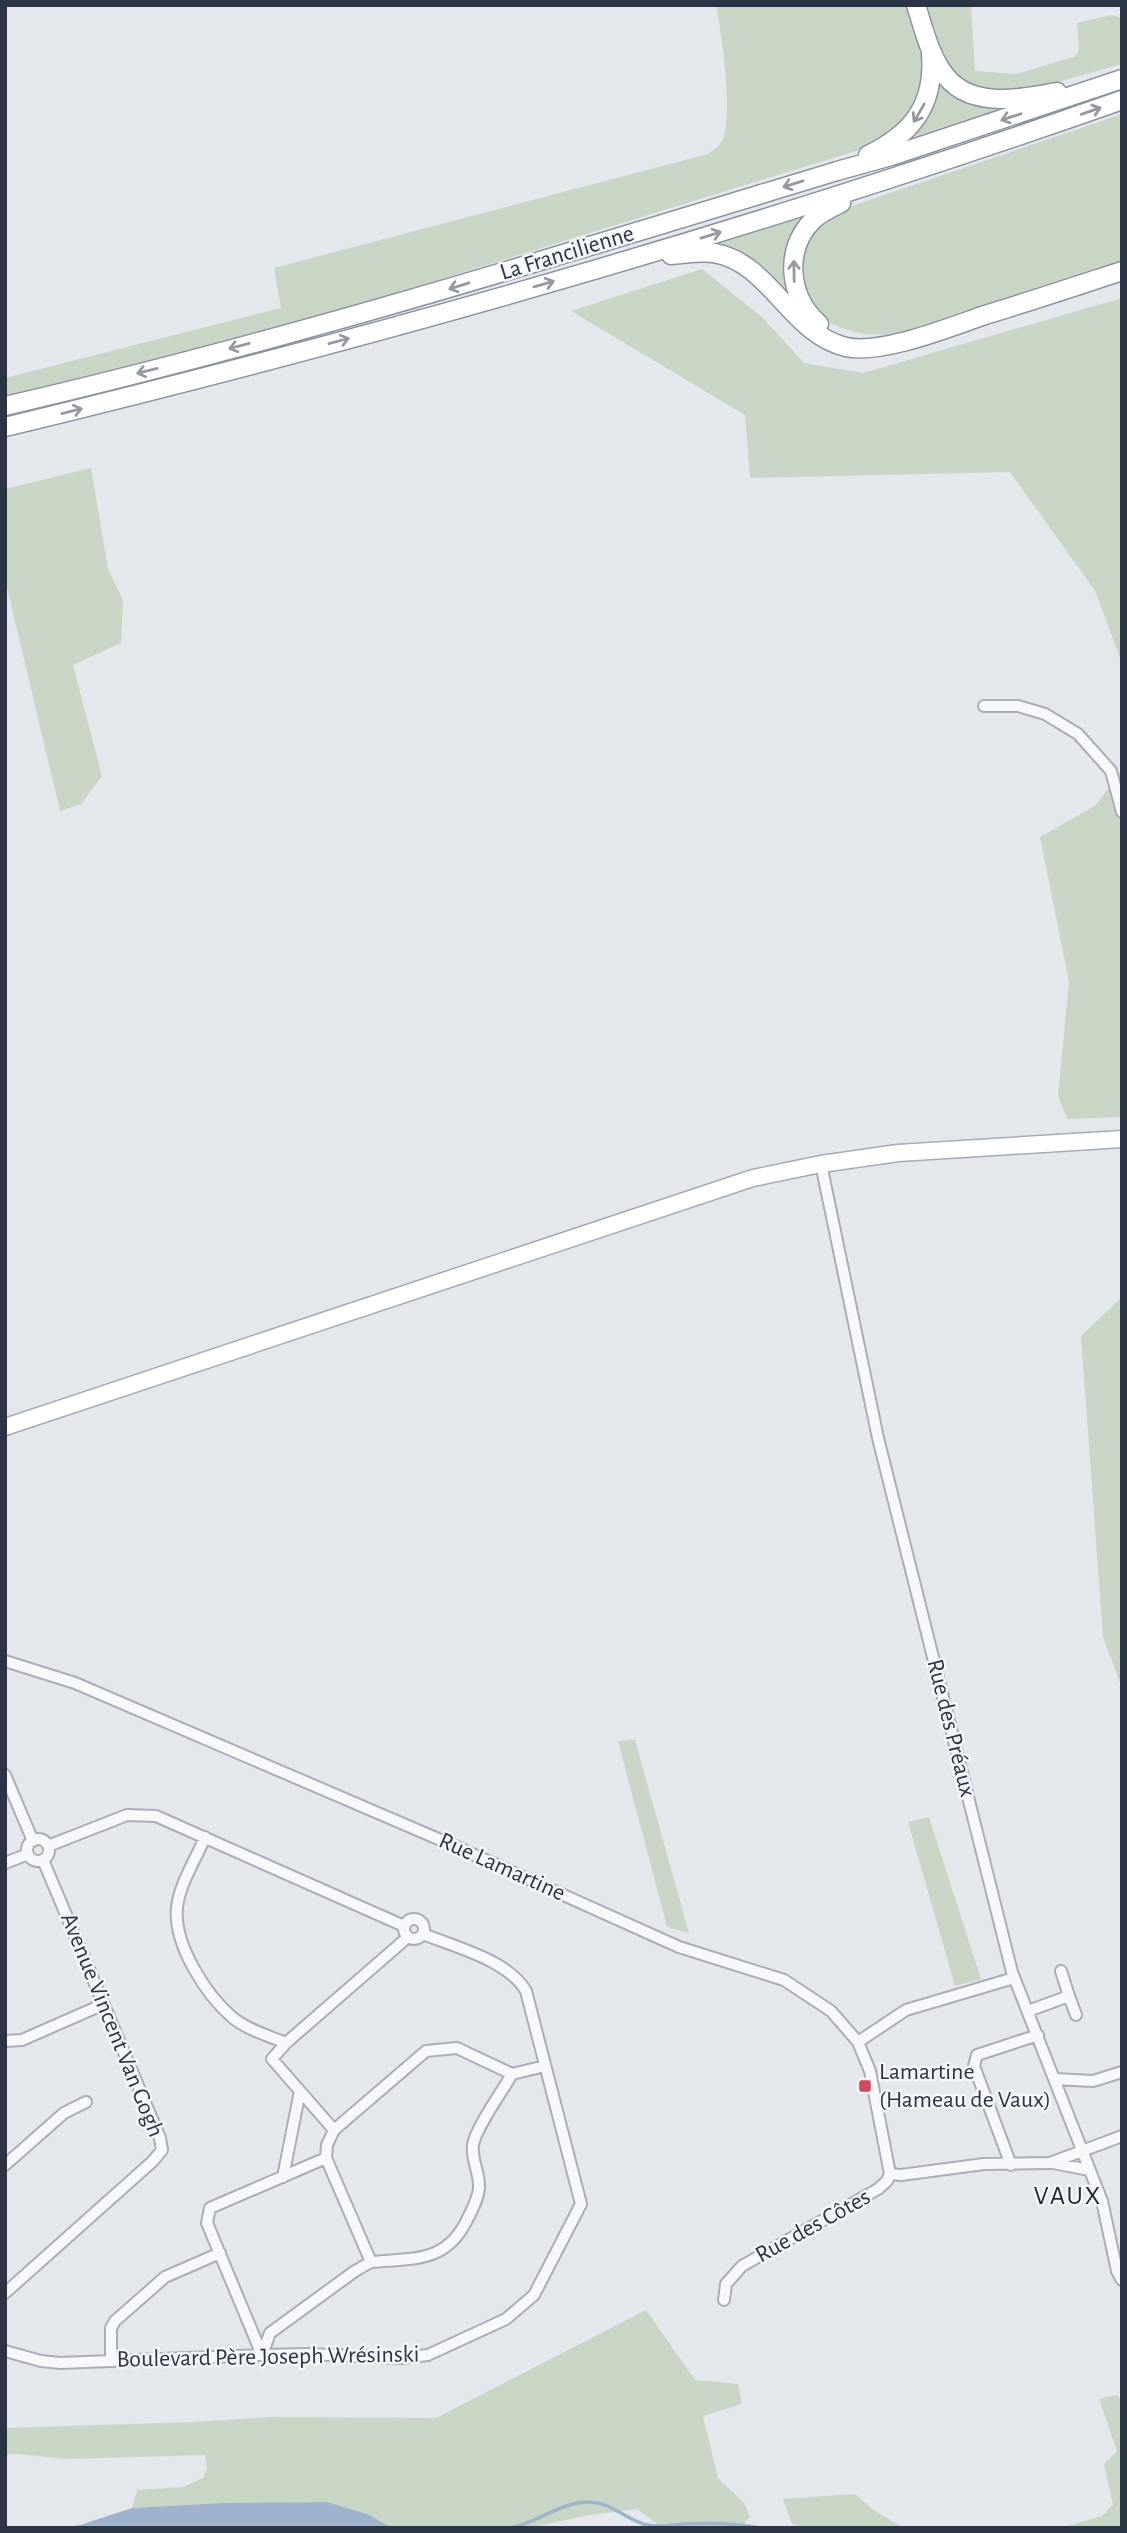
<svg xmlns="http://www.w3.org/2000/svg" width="1127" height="2533" font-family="'Alegreya Sans',sans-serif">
	<rect width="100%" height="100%" fill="#e4e7ec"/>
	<path fill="#c9d6c5" d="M716,5H910L928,60L915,111L890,136L859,150L399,292L205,346L5,396V378L281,308L274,268L708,154C714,150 720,146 723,139C733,107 722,38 716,5Z
		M923,5H971L975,71L1017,74L1076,56L1079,49L1077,23L1112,15L1122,18V64L1012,95L970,87L946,67Z
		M937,79L1007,107L909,138L908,136Z
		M1122,114V265L923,327C899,333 872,339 848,330C838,327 827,322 819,315C803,297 792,261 807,240C818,223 831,215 849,207Z
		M803,215H806L794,301L712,246V243Z
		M702,269L763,318L804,363L863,373L1122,298V663L1095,591L1010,472L750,478L745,415L571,311Z
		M91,468L108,569L123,600L121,643L73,665L102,776L81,804L60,811L5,579V489Z
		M1122,770V1117L1067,1119L1058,1096L1069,982L1040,837L1095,806Z
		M1122,1297V1688L1103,1637L1081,1336Z
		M635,1740L689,1933L667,1927L618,1741Z
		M929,1817L981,1979L955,1986L908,1822Z
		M646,2310L695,2380L738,2384L742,2404L703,2416L718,2478L744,2503L750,2517L740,2528H663L637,2509L589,2515L529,2528H393L367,2514L221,2503L132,2508L137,2490L183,2487L203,2478L207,2468L205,2455L66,2459L18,2454L5,2455V2428L193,2422L273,2417L436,2418Z
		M1118,2395L1122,2403V2528H1060L1102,2516L1113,2505L1104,2464L1117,2451L1099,2399Z
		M855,2494L875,2511L904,2528H806L792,2524L783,2499Z"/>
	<path fill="#9fb4cc" d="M327,2502L367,2514L393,2528H61L80,2525L132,2508L221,2503Z"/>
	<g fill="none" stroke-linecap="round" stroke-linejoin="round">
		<path stroke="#9fb4cc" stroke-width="3.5" d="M510,2528C537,2523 559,2503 587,2502C611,2501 625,2520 647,2525C661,2528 671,2525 684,2524C709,2523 736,2523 760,2528"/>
		<g stroke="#a9aeb7" stroke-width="14">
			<path id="minor" d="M984,706H1018L1045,714L1078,734L1111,771L1122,812
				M821,1164L878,1438L1012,1972L1102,2201L1117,2271L1122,2280
				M5,1661L75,1683L450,1844L679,1947L784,1980L831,2011L858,2042L870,2071L890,2174
				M5,1775L33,1841
				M205,1837C196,1859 180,1883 177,1907C173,1944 206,1995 233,2018C248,2030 269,2036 286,2043L408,1937
				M27 1850a11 11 0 1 1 22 0a11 11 0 1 1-22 0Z
				M48,1846L127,1815L156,1816L404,1926
				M5,1863L28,1854
				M404 1929a10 10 0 1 1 20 0a10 10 0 1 1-20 0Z
				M1061,1971L1069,1996
				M1028,2011L1069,1996L1076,2015
				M5,2041L22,2040L104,2004
				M858,2042L906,2010L1014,1978
				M512,2074C502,2092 476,2127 473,2145C471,2160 480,2173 479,2188C478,2199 473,2208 468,2218C447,2263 415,2258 371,2262L326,2158L327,2145L334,2130L426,2051L457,2048L512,2074L545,2066
				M1054,2079L1093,2081L1122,2072
				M300,2091L334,2130
				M1053,2163L1089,2170
				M5,2165L64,2113L86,2102
				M1011,2165L974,2066L977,2055L1038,2035
				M890,2174L901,2175L984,2164L1050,2163L1122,2136
				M283,2177L300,2091L272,2059L286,2043
				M5,2293L153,2161L162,2150L160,2138L43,1860
				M724,2300L726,2284L742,2266L878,2189L887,2181L890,2174
				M5,2351L41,2361L60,2363L262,2355L308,2354L400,2358L428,2355L506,2319L534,2295L581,2204L526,1991C508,1960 455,1947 423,1934
				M262,2355L207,2223L210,2208L326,2158
				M262,2355L270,2333L355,2271L371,2262
				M111,2361V2328L115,2321L165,2277L220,2253"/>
		</g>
		<g stroke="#a3abb8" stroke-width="19">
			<path id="primary" d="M5,1427L753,1178L821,1164L898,1153L1122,1139"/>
		</g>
		<g stroke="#8b94a3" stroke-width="21">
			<path id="trunk" d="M916,5C923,27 929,52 942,71C967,110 1019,99 1057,92
				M868,155C912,134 935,105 931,54
				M671,255C685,254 700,251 714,253C770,262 790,334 846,347C881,355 950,327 985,315C1031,301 1076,286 1122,271
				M819,324C789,298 783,250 813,220C820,213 831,208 841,203
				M5,406C286,341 561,255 837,171L891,156L1122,79
				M5,427C382,336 756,229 1122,100"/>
		</g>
		<use href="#minor" stroke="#f7f8fa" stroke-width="10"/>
		<use href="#primary" stroke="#fff" stroke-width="16"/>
		<use href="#trunk" stroke="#fff" stroke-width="18"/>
	</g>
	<defs><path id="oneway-shaft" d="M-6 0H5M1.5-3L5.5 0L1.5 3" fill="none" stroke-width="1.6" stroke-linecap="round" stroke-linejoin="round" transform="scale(1.75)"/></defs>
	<g stroke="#959aa2">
		<use href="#oneway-shaft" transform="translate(1091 111) rotate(-19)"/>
		<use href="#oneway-shaft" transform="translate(919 113) rotate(120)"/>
		<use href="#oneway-shaft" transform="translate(1011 117) rotate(162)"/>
		<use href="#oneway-shaft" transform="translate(793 184) rotate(163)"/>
		<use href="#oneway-shaft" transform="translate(711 235) rotate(-17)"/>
		<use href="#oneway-shaft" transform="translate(794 271) rotate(-91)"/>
		<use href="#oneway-shaft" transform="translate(544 284) rotate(-16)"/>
		<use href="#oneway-shaft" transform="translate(459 286) rotate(163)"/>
		<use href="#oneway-shaft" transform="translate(339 341) rotate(-15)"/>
		<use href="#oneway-shaft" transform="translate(239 346) rotate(165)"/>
		<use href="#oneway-shaft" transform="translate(147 371) rotate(166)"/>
		<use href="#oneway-shaft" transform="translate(72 411) rotate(-14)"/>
	</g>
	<rect fill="#d1495b" stroke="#f4f6f9" stroke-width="2.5" x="858" y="2079" width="14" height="14" rx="3.5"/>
	<g text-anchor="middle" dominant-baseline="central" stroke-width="5" stroke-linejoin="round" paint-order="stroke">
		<g font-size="24" fill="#2b3445" stroke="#f4f6f9">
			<text transform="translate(567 253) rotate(-17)">La Francilienne</text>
			<text transform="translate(951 1728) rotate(76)">Rue des Préaux</text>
			<text transform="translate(502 1867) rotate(24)">Rue Lamartine</text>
			<text transform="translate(112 2025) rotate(68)">Avenue Vincent Van Gogh</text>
			<text transform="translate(813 2226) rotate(-29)">Rue des Côtes</text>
			<text transform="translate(268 2357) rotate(-1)">Boulevard Père Joseph Wrésinski</text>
		</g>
		<g font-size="24" fill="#2b3445" stroke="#f4f6f9" text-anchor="start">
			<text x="879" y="2072">Lamartine<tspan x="879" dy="28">(Hameau de Vaux)</tspan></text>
		</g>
		<g font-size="26" letter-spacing="2" fill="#1d2536" stroke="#f4f6f9">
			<text x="1068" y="2196">VAUX</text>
		</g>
	</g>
	<rect width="1127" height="2533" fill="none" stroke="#2b3445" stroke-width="14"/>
</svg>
